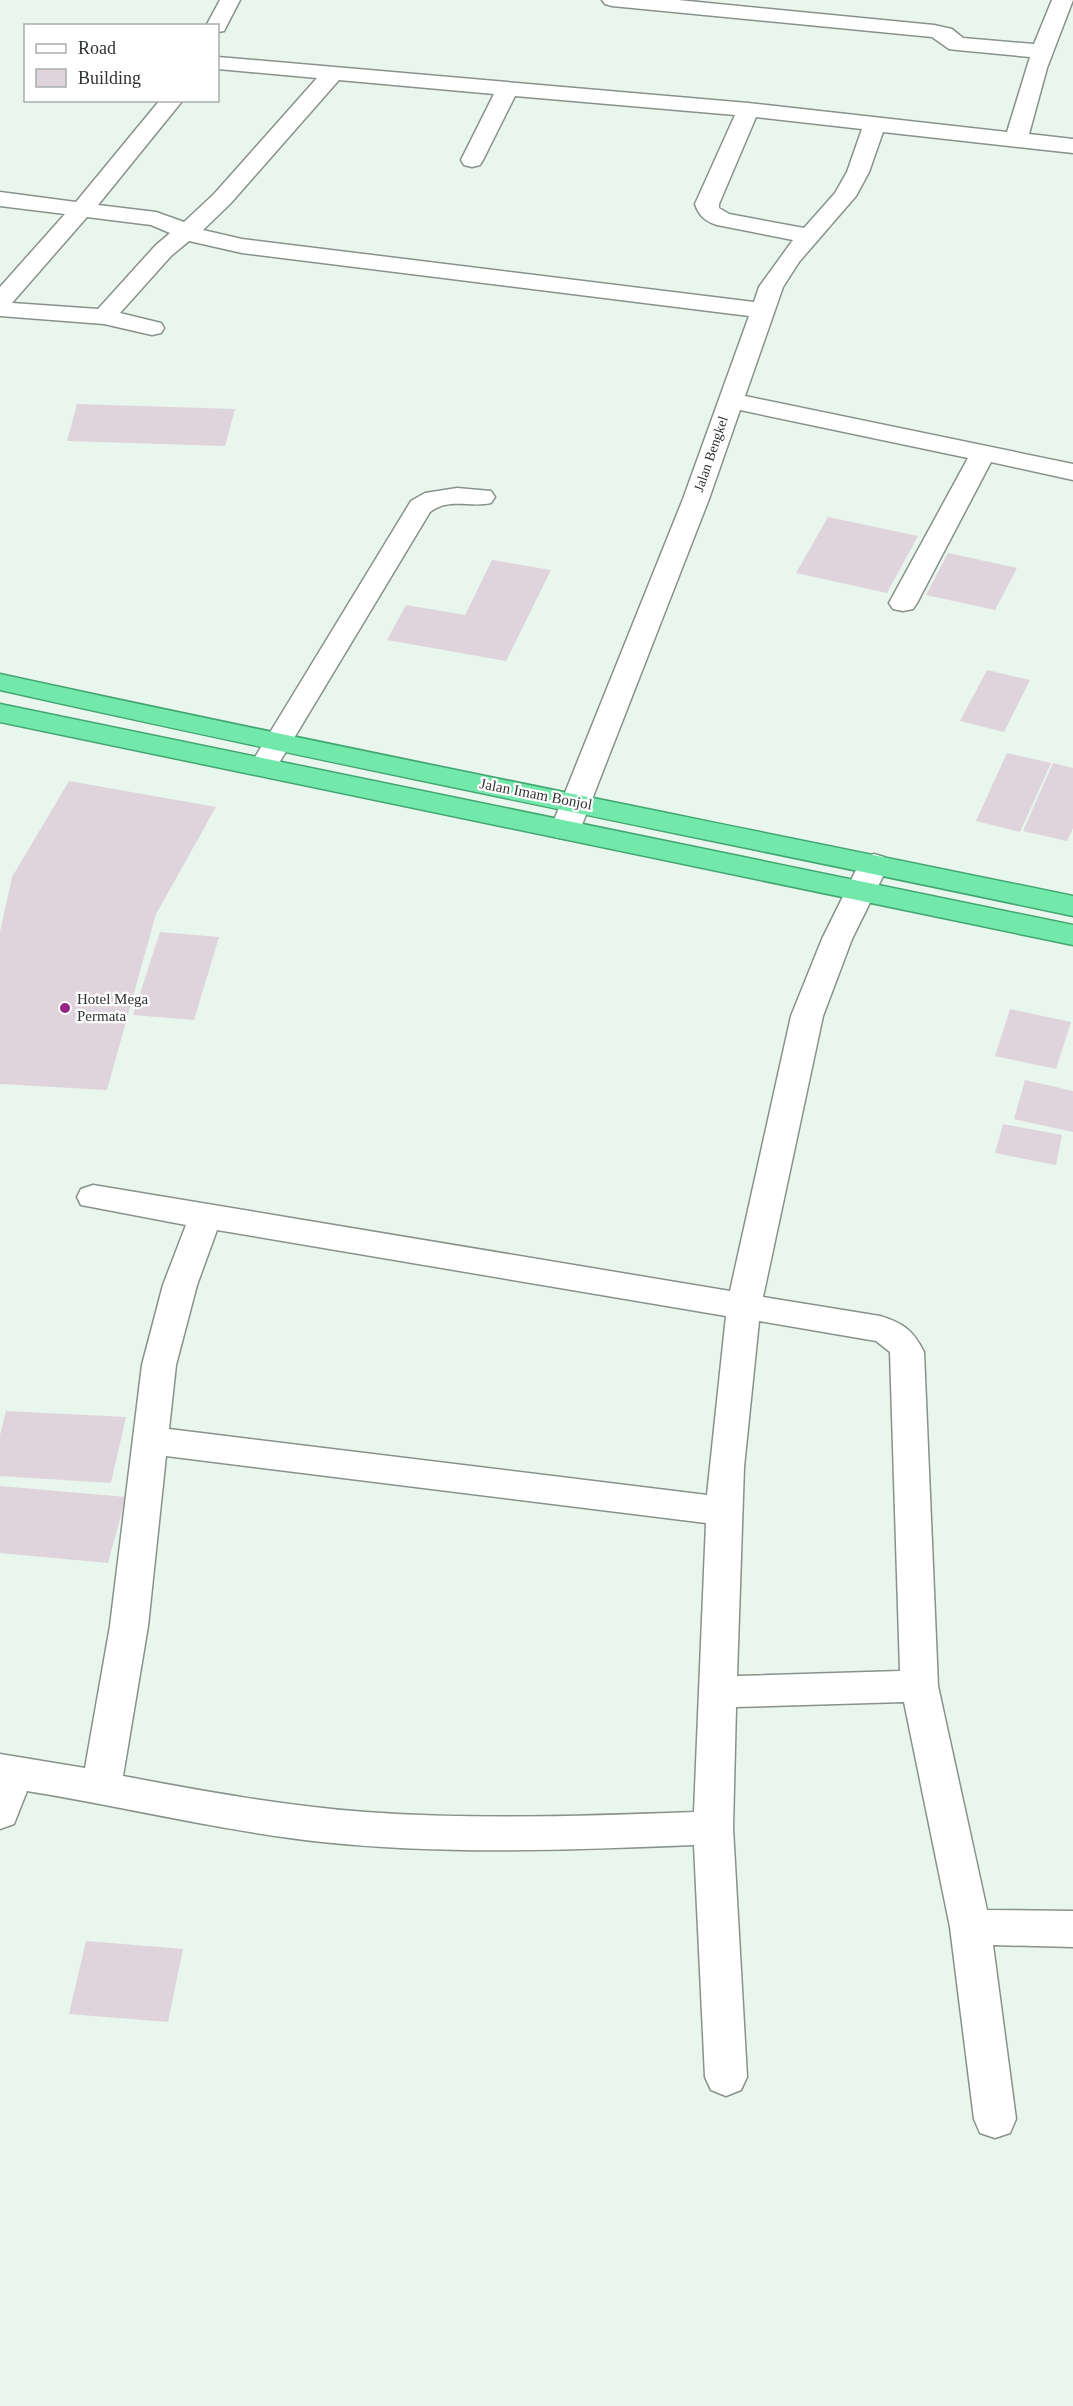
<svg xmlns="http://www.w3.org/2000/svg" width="1073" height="2406" font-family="Georgia,serif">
	<rect width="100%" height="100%" fill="#e9f6ed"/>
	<path fill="#dfd3dc" d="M77,404L235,409L225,446L67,441Z
		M828,517L918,536L887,593L796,573Z
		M948,553L1017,568L995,610L926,595Z
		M492,560L551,570L506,661L387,640L406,605L465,615Z
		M987,670L1030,680L1004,732L960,721Z
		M1007,753L1051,763L1020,832L976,821Z
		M1053,763L1073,768V828L1067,841L1023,831Z
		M69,781L216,807L156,914L107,1090L0,1084V932L12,877Z
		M160,932L219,937L194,1020L133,1015Z
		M1010,1009L1071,1022L1056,1069L995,1056Z
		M1025,1080L1073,1091V1132L1014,1119Z
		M1003,1124L1062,1135L1056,1165L995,1153Z
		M6,1411L126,1417L111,1483L0,1476V1435Z
		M0,1486L126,1497L108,1563L0,1553Z
		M86,1941L183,1949L168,2022L69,2014Z"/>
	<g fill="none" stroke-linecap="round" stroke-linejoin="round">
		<g stroke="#87928a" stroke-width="3">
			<path id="minor" d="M220,0H240L224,31L218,32V26H206Z
				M602,0H678L934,25L952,29L963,38L1034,44L1052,0H1073L1047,68L1029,134L1073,139V153L883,132L869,172L856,196L799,262L783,287L745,396L1073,464V480L991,462L917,603L913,609L903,611L893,609L889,603L968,458L740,410L709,499L580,830L575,837L565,839L555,837L550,830L683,499L749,316L242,253L189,241L171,256L120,313L161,323L164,328L161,333L152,335L104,324L0,316V287L65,214L0,206V192L76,202L160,100H183L98,205L156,212L184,222L214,194L317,78L218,69V57L748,103L1007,132L1030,57L957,50L949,49L932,37L612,6L605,4ZM339,80L494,94L461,160L464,165L472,167L480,165L483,160L515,96L735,115L695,204C699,216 705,221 717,225L793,240L759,287L754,302L242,239L203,230L230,204ZM756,117L862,129L847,172L835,193L804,228L729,214L719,208V204ZM87,217L151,225L170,233L155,246L98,309L12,303Z
				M457,488L491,491L495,497L491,503C470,508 449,497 430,512L273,773L263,776L253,773L249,767L411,501L425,493Z
				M874,854L884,857L889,864L852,939L823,1016L763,1297L880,1316C903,1323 913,1330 924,1352L938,1686L987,1910L1073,1911V1947L993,1945L1016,2119L1010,2133L995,2138L980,2133L974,2119L950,1927L904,1702L736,1707L733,1828L747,2077L741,2090L726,2096L711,2090L705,2077L694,1845C571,1850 445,1855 322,1842C223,1831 125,1807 27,1791L14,1824L0,1829V1754L85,1768L110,1626L142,1365L163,1285L186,1225L81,1205L77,1197L81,1189L93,1185L730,1291L791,1016L822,939L859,864L864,857ZM217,1230L726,1316L707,1495L169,1429L176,1365L197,1285ZM759,1321L876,1341L890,1352L900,1671L737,1676L744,1467ZM166,1456L706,1523L694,1812C585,1816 475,1820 366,1812C284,1806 203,1791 123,1776L148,1626Z"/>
		</g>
		<g stroke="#43a572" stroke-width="3">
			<path id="trunk" d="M0,674C357,752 715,822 1073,896V916C715,840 357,770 0,690Z
				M0,704L1073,925V945L0,722Z"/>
		</g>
		<use href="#minor" fill="#fff" fill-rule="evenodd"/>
		<use href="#trunk" fill="#72e8aa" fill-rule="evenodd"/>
	</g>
	<circle fill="#952484" stroke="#fff" stroke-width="2" cx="65" cy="1008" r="6"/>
	<g text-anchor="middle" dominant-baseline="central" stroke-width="4.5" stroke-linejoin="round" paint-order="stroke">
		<g font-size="14" fill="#2e3330" stroke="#fff">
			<text transform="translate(711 454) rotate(-71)">Jalan Bengkel</text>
		</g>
		<g font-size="15" fill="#2e3330" stroke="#fff">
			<text transform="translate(536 794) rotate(11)">Jalan Imam Bonjol</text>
		</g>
		<g font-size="15" fill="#2e3330" stroke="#fff" text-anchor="start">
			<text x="77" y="999">Hotel Mega<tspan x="77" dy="17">Permata</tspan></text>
		</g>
	</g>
	<rect x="24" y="24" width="195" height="78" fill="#ffffff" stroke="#abadac" stroke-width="1.5"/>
	<rect x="36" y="44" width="30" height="9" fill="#ffffff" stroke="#abadac" stroke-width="1.5"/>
	<text x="78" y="54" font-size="18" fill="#2e3330">Road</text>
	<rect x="36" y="69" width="30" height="18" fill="#dfd3dc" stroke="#abadac" stroke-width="1.5"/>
	<text x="78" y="84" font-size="18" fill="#2e3330">Building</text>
</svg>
